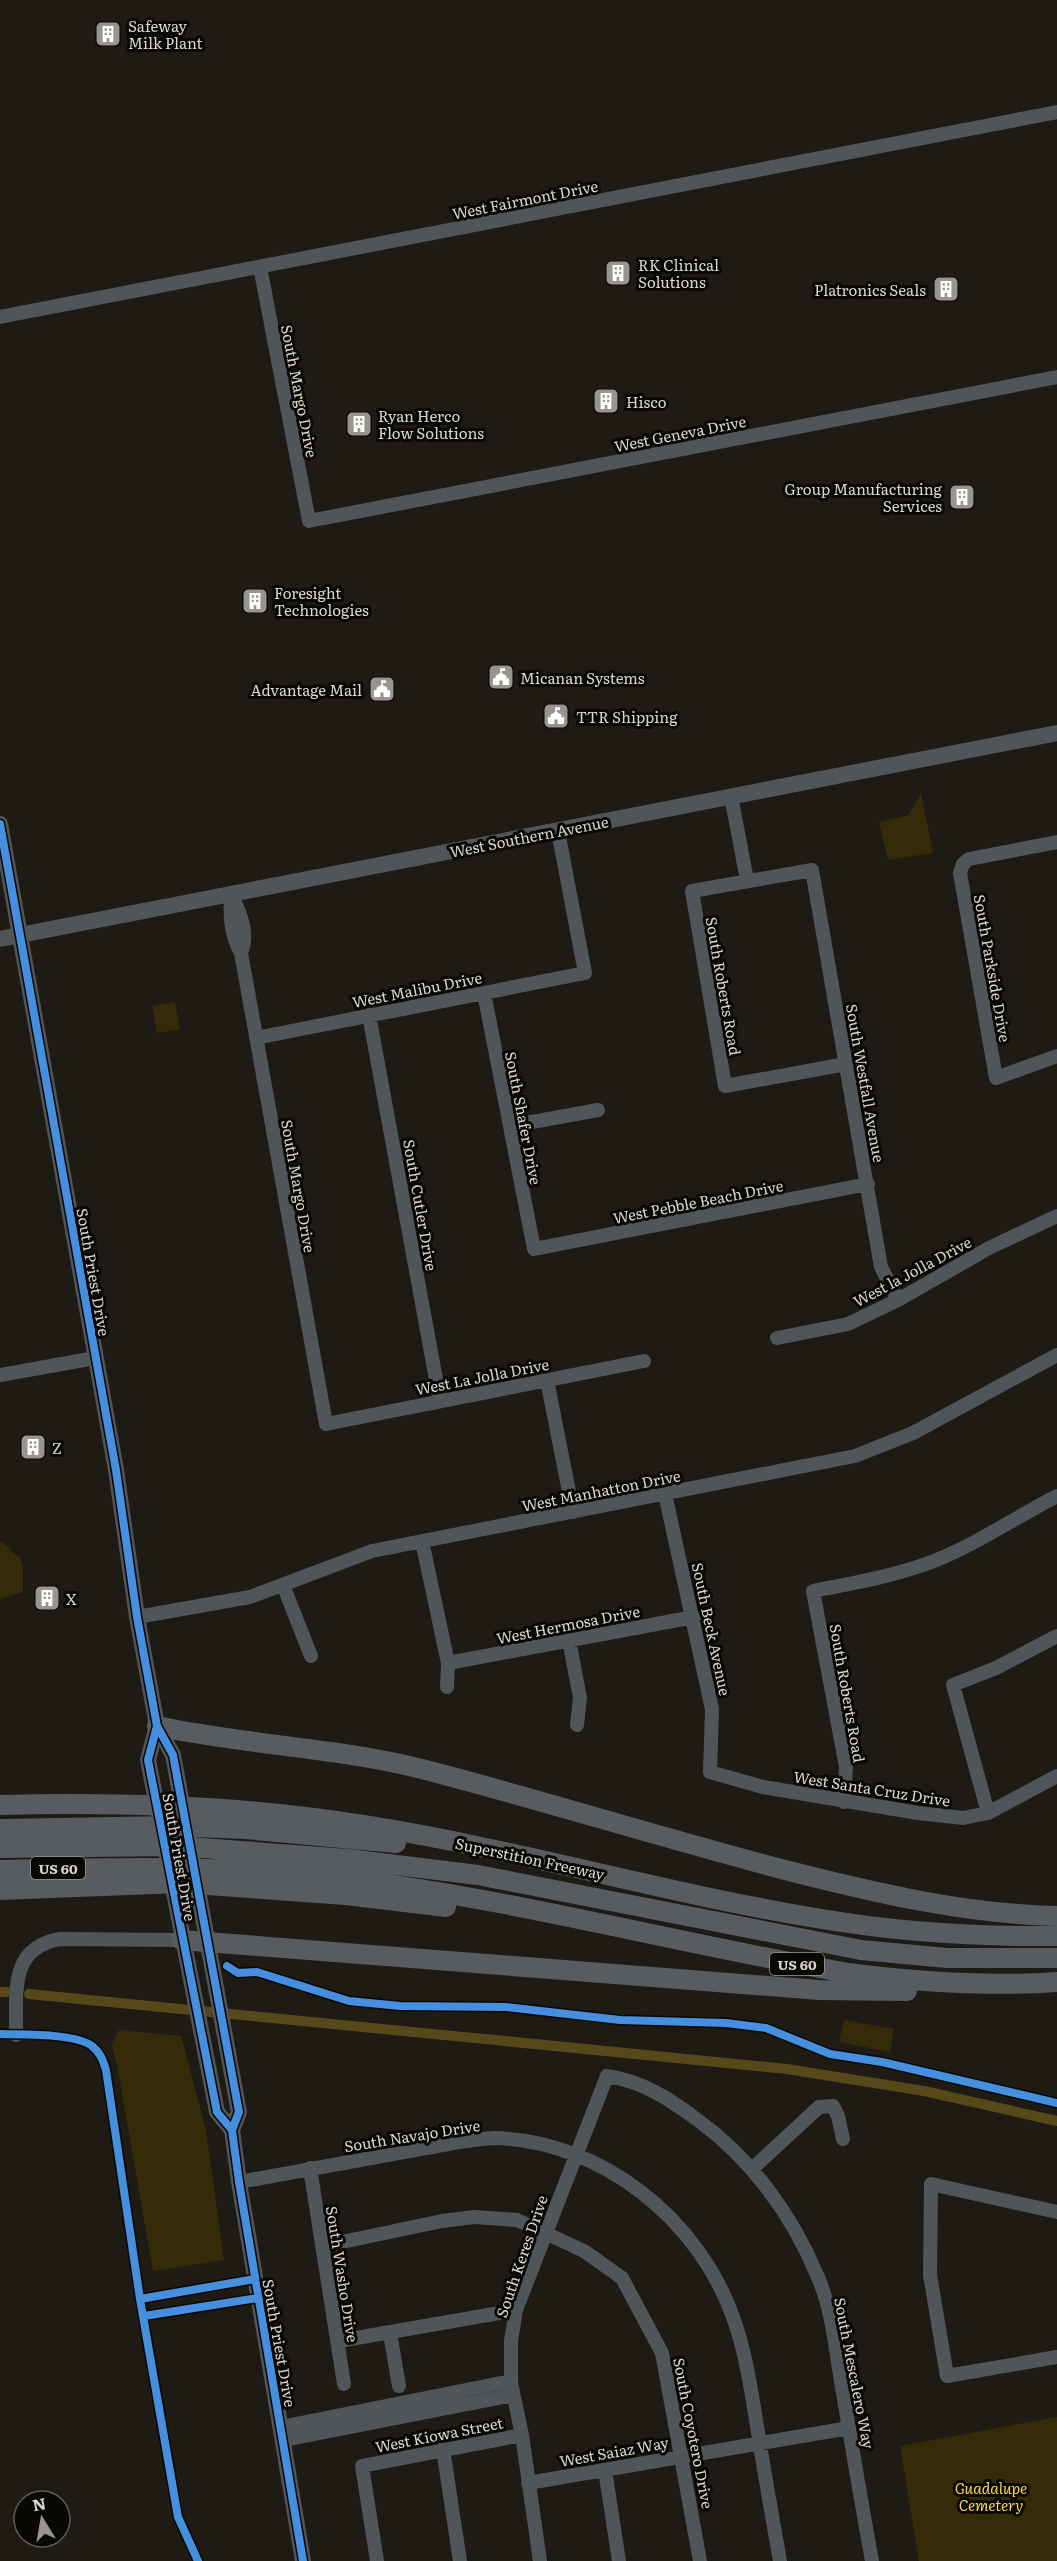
<svg xmlns="http://www.w3.org/2000/svg" width="1057" height="2561" font-family="Literata,serif">
	<rect width="100%" height="100%" fill="#1d1b14"/>
	<path fill="#352b08" d="M921,793L933,853L888,860L879,822L909,815Z
		M175,1002L180,1029L157,1033L152,1006Z
		M0,1541C8,1545 11,1553 20,1557L23,1567V1592L0,1599Z
		M844,2020L894,2029L890,2052L839,2042Z
		M119,2030L181,2036L206,2130L224,2260L153,2271L117,2065L111,2045Z
		M1057,2417V2561H919L900,2446Z"/>
	<g fill="none" stroke-linecap="round" stroke-linejoin="round">
		<path stroke="#564819" stroke-width="10" d="M0,1992H7
			M29,1994L787,2069L924,2091L1057,2121"/>
		<path stroke="#50555a" stroke-width="14" d="M260,267L309,521L1057,377
			M0,317L1057,112
			M731,796L747,880
			M1057,842L969,859L963,864L960,873L996,1078L1057,1056
			M231,893C230,915 230,934 241,953L326,1424L644,1361
			M232,896C241,915 249,933 241,953
			M484,993L534,1249L868,1184
			M369,1015L440,1401
			M256,1038L585,973L558,831
			M846,1064L725,1086L692,891L812,870L881,1267L898,1300
			M510,1126L598,1110
			M777,1338L848,1324L898,1300L989,1248L1057,1216
			M0,1375L95,1358
			M547,1380L573,1512
			M665,1494L712,1709L710,1772L763,1787L918,1813L963,1818L988,1813L1057,1776
			M422,1541L448,1663L447,1687
			M283,1585L311,1656
			M137,1617L250,1597L372,1551L855,1456L913,1433L1057,1355
			M569,1640L580,1698L577,1725
			M448,1663L694,1617
			M844,1802L846,1767L813,1591C854,1583 895,1576 934,1561C977,1544 1016,1517 1057,1496
			M988,1813L953,1685L996,1668L1057,1636
			M16,2035C17,1994 8,1948 60,1939L181,1940
			M310,2168L344,2384
			M752,2169L819,2107L833,2106L838,2116L843,2139
			M239,2182L459,2142C471,2141 483,2138 495,2138C602,2141 700,2220 734,2320C746,2354 751,2390 757,2426C764,2471 772,2516 780,2561
			M1057,2212L931,2184L930,2275L947,2376L1057,2357
			M323,2246L442,2221L474,2217L517,2220L584,2251L622,2278L662,2353L700,2561
			M390,2333L399,2386
			M339,2341L516,2310
			M281,2427L511,2381
			M284,2440L513,2395
			M443,2449L460,2561
			M605,2470L619,2561
			M528,2483L849,2428
			M377,2561L362,2466L522,2435
			M540,2561L522,2435L511,2383V2341L516,2310L607,2076C643,2081 671,2100 699,2121C752,2160 792,2215 817,2275C832,2308 835,2346 841,2381C851,2441 861,2501 872,2561"/>
		<path stroke="#50555a" stroke-width="16" d="M0,824L116,1470L137,1617L157,1726L173,1755L239,2112L232,2130L239,2182L303,2561
			M0,939L1057,733
			M157,1726L148,1760L217,2112L232,2130"/>
		<path stroke="#585b5f" stroke-width="20" d="M157,1726C244,1745 335,1747 422,1769C546,1801 669,1840 793,1872C880,1894 967,1914 1057,1916
			M0,1805C115,1802 229,1805 343,1822C504,1845 661,1893 822,1919C899,1932 978,1937 1057,1936
			M0,1829L170,1826L245,1829L396,1843
			M0,1848L175,1846L348,1859L478,1875L861,1950L947,1958H1057
			M0,1870C117,1867 232,1865 349,1879C517,1900 681,1944 848,1973C918,1982 987,1987 1057,1982
			M0,1890L180,1883L346,1895L446,1907
			M181,1940L819,1990L907,1991"/>
		<g stroke="#090804" stroke-width="11">
			<path id="cycleway" d="M0,824L116,1470L137,1617L157,1726L173,1755L239,2112L232,2130L239,2182L303,2561
				M157,1726L148,1760L217,2112L232,2130
				M227,1966L238,1973L257,1972L349,2001L400,2006L506,2007L620,2020L726,2023L766,2028L830,2054L882,2062L1057,2103
				M0,2034C22,2035 75,2033 92,2046C101,2053 103,2061 106,2070L140,2299L178,2517L198,2561
				M140,2299L255,2279
				M144,2316L258,2298"/>
		</g>
		<use href="#cycleway" stroke="#468fdf" stroke-width="8"/>
	</g>
	<defs>
		<g id="building-square" transform="scale(1.35)"><rect x="-9" y="-9" width="18" height="18" rx="4" fill="#97958d" stroke="#090804"/><path d="M-4-6H4V6H1V3H-1V6H-4ZM-2.5-4.3h1.7v1.8h-1.7ZM.8-4.3h1.7v1.8H.8ZM-2.5-1h1.7V.8h-1.7ZM.8-1h1.7V.8H.8Z" fill="#fff"/></g>
		<g id="civic-square" transform="scale(1.35)"><rect x="-9" y="-9" width="18" height="18" rx="4" fill="#97958d" stroke="#090804"/><path d="M-.6-6.5H3V-4.5H.6V-3L4-1V1h2V6H-6V1h2V-1L-.6-3ZM-1.2 2.5V6h2.4V2.5Z" fill="#fff"/></g>
	</defs>
	<g fill-rule="evenodd">
		<use href="#building-square" x="108" y="34"/>
		<use href="#building-square" x="618" y="273"/>
		<use href="#building-square" x="946" y="289"/>
		<use href="#building-square" x="606" y="401"/>
		<use href="#building-square" x="359" y="424"/>
		<use href="#building-square" x="962" y="497"/>
		<use href="#building-square" x="255" y="601"/>
		<use href="#civic-square" x="501" y="677"/>
		<use href="#civic-square" x="382" y="689"/>
		<use href="#civic-square" x="556" y="716"/>
		<use href="#building-square" x="33" y="1447"/>
		<use href="#building-square" x="47" y="1598"/>
	</g>
	<g text-anchor="middle" dominant-baseline="central" stroke-width="6" stroke-linejoin="round" paint-order="stroke">
		<g fill="#090804" stroke="#9b9991" stroke-width="1.5">
			<rect x="31" y="1857" width="54" height="22" rx="4.5"/>
			<rect x="770" y="1953" width="54" height="22" rx="4.5"/>
		</g>
		<g font-size="14" font-weight="bold" fill="#d9d7ce">
			<text x="58" y="1868">US 60</text>
			<text x="797" y="1964">US 60</text>
		</g>
		<g font-size="15" fill="#d9d7ce" stroke="#090804" text-anchor="start">
			<text x="128" y="25">Safeway<tspan x="128" dy="17">Milk Plant</tspan></text>
			<text x="638" y="264">RK Clinical<tspan x="638" dy="17">Solutions</tspan></text>
			<text x="926" y="289" text-anchor="end">Platronics Seals</text>
			<text x="626" y="401">Hisco</text>
			<text x="378" y="415">Ryan Herco<tspan x="378" dy="17">Flow Solutions</tspan></text>
			<text x="942" y="488" text-anchor="end">Group Manufacturing<tspan x="942" dy="17">Services</tspan></text>
			<text x="274" y="592">Foresight<tspan x="274" dy="17">Technologies</tspan></text>
			<text x="520" y="677">Micanan Systems</text>
			<text x="362" y="689" text-anchor="end">Advantage Mail</text>
			<text x="576" y="716">TTR Shipping</text>
			<text x="52" y="1447">Z</text>
			<text x="66" y="1598">X</text>
		</g>
		<g font-size="15" fill="#d9d7ce" stroke="#090804">
			<text transform="translate(525 199) rotate(-11)">West Fairmont Drive</text>
			<text transform="translate(300 391) rotate(79)">South Margo Drive</text>
			<text transform="translate(680 433) rotate(-11)">West Geneva Drive</text>
			<text transform="translate(529 836) rotate(-11)">West Southern Avenue</text>
			<text transform="translate(993 968) rotate(80)">South Parkside Drive</text>
			<text transform="translate(724 986) rotate(80)">South Roberts Road</text>
			<text transform="translate(417 989) rotate(-11)">West Malibu Drive</text>
			<text transform="translate(866 1083) rotate(80)">South Westfall Avenue</text>
			<text transform="translate(524 1118) rotate(79)">South Shafer Drive</text>
			<text transform="translate(299 1186) rotate(80)">South Margo Drive</text>
			<text transform="translate(698 1201) rotate(-11)">West Pebble Beach Drive</text>
			<text transform="translate(421 1205) rotate(80)">South Cutler Drive</text>
			<text transform="translate(912 1271) rotate(-28)">West la Jolla Drive</text>
			<text transform="translate(94 1272) rotate(80)">South Priest Drive</text>
			<text transform="translate(482 1376) rotate(-11)">West La Jolla Drive</text>
			<text transform="translate(601 1490) rotate(-11)">West Manhatton Drive</text>
			<text transform="translate(568 1624) rotate(-11)">West Hermosa Drive</text>
			<text transform="translate(712 1629) rotate(78)">South Beck Avenue</text>
			<text transform="translate(848 1693) rotate(80)">South Roberts Road</text>
			<text transform="translate(872 1788) rotate(9)">West Santa Cruz Drive</text>
			<text transform="translate(180 1857) rotate(80)">South Priest Drive</text>
			<text transform="translate(530 1858) rotate(12)">Superstition Freeway</text>
			<text transform="translate(412 2135) rotate(-9)">South Navajo Drive</text>
			<text transform="translate(521 2256) rotate(-71)">South Keres Drive</text>
			<text transform="translate(343 2274) rotate(81)">South Washo Drive</text>
			<text transform="translate(280 2343) rotate(80)">South Priest Drive</text>
			<text transform="translate(855 2373) rotate(79)">South Mescalero Way</text>
			<text transform="translate(694 2433) rotate(79)">South Coyotero Drive</text>
			<text transform="translate(439 2434) rotate(-11)">West Kiowa Street</text>
			<text transform="translate(614 2451) rotate(-10)">West Saiaz Way</text>
		</g>
		<g font-size="15" font-style="italic" fill="#f8d551" stroke="#090804">
			<text x="991" y="2487">Guadalupe<tspan x="991" dy="17">Cemetery</tspan></text>
		</g>
	</g>
	<g transform="translate(42 2519) rotate(349)"><circle r="28" fill="#090804" stroke="#5c5b55" stroke-width="1.5"/>
	<path d="M0-4.5L10 22L0 15L-10 22Z" fill="#97958d"/>
	<text y="-9" font-size="16" font-weight="bold" text-anchor="middle" fill="#d9d7ce">N</text>
	</g>
</svg>
